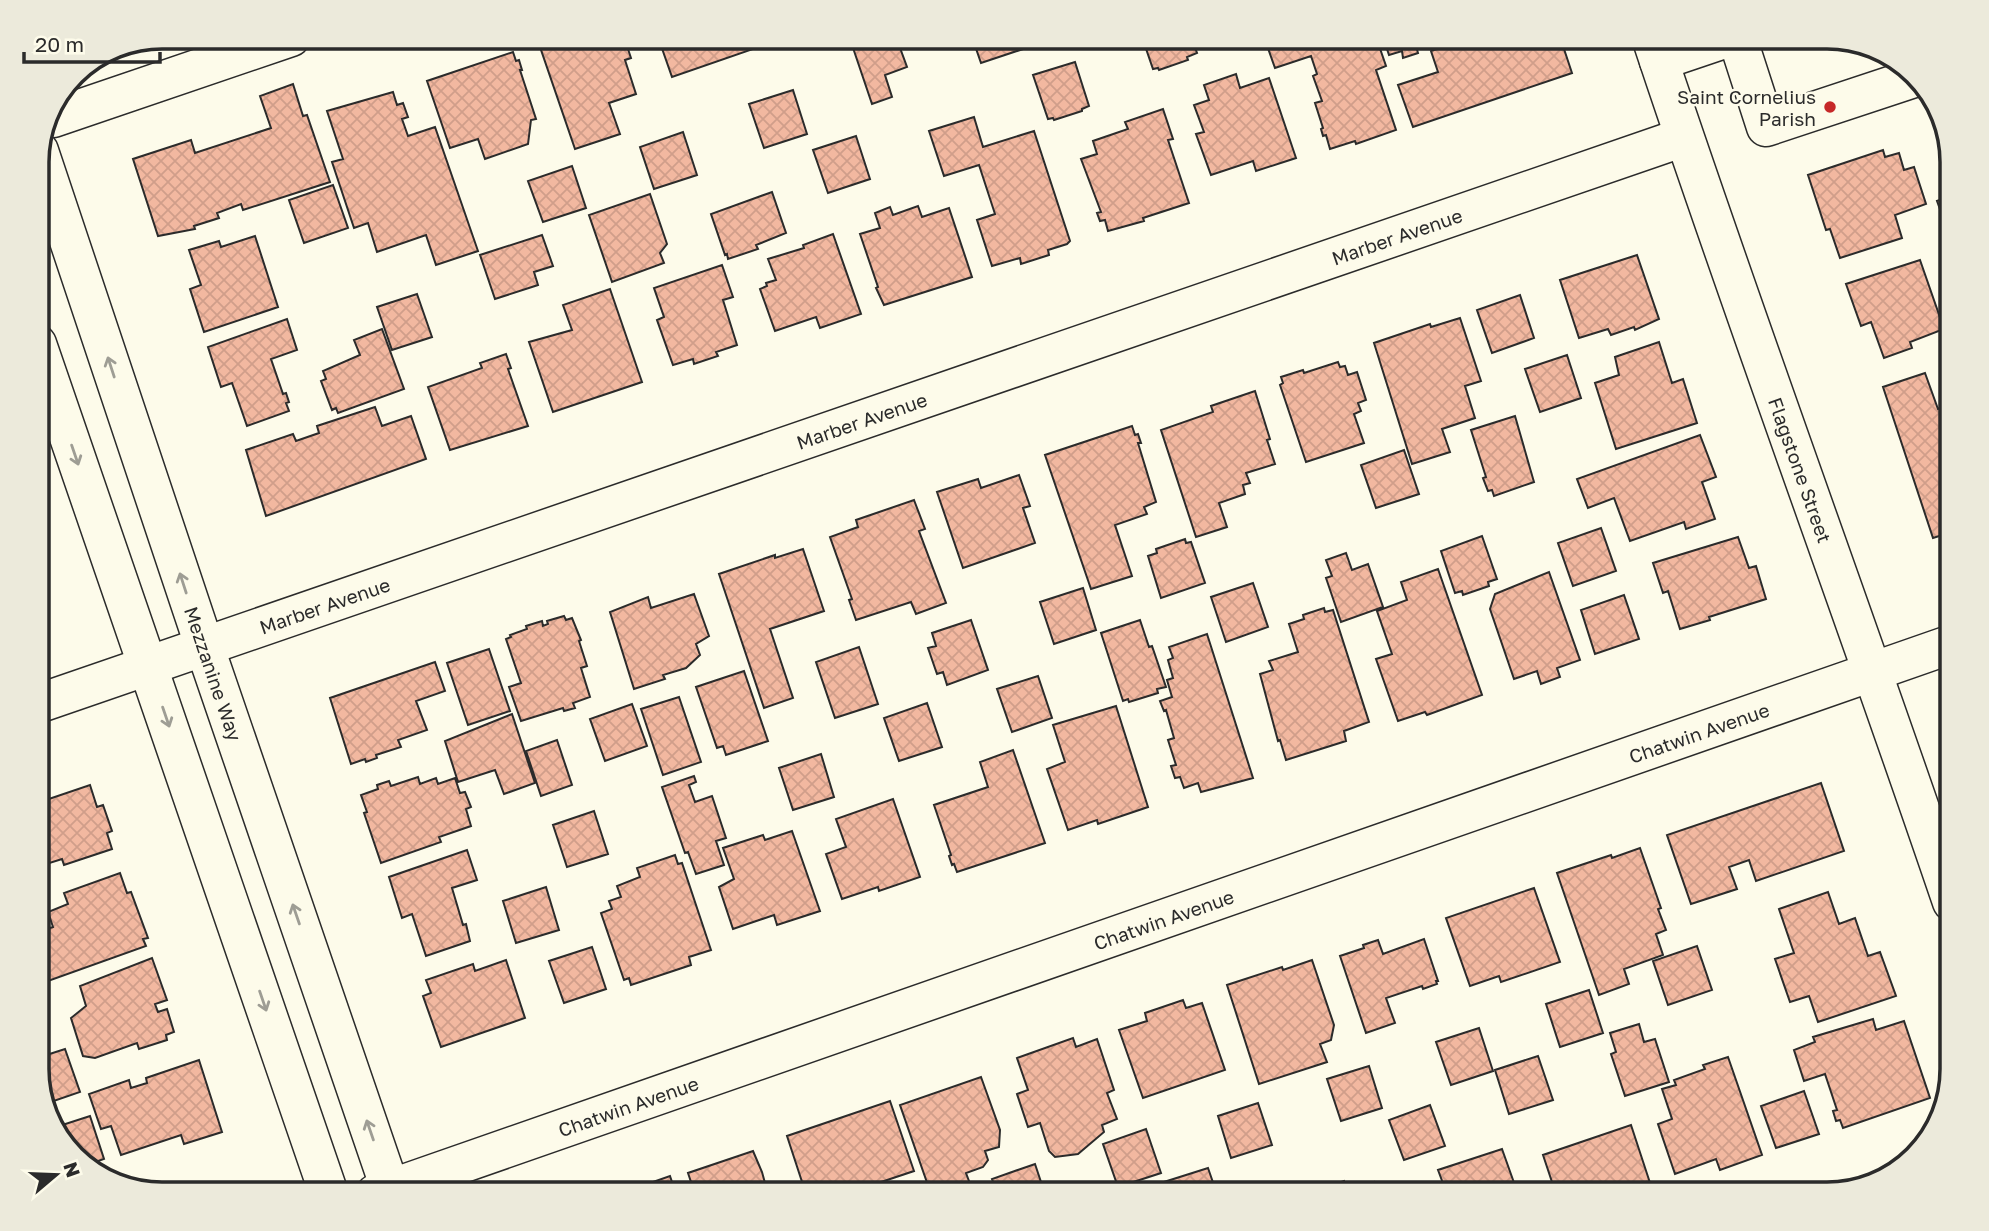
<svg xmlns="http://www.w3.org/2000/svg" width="1989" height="1231" font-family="'Golos Text',sans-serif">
	<defs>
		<pattern id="building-cross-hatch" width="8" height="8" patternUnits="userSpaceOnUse" patternTransform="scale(1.75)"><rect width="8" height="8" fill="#f2b8a0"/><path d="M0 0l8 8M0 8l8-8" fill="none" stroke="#d09e8a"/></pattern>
	</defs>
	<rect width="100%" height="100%" fill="#fdfbea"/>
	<path fill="url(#building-cross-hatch)" stroke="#2b2b2b" stroke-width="2" d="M559,37H582L583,39L590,37H624L631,58L625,60L636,94L609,103L620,134L575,149L539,44Z
		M658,37H752L756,48L672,77Z
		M857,37H896L907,67L885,75L892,97L872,104L850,39Z
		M972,37H1019L1023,49L981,63Z
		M1142,37H1191L1197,53L1187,57L1188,60L1159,70L1158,68L1153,69Z
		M1264,37H1376L1386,66L1376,70L1396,130L1356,144L1355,141L1330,149L1326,135L1323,136L1321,129L1323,128L1315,103L1322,101L1313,76L1317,74L1311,56L1275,68Z
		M1383,37H1430L1432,41L1416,46L1418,53L1403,58L1402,51L1389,55Z
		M1471,37H1477L1479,42L1494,37H1560L1572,73L1413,127L1398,85L1438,72L1431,51Z
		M513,52L516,61L519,60L522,70H520L536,119L531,120L528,144L485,159L478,139L450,148L427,81Z
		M1075,62L1089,106L1082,109V111L1054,120L1053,118L1048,119L1033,75Z
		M1236,74L1240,88L1269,78L1296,158L1256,171L1253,161L1211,175L1196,134L1204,132L1194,105L1209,100L1204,85Z
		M293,84L303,116L307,115L330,182L243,210L241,204L217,213L219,218L194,226L195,229L158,236L133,159L191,140L195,153L271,128L260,96Z
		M793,90L807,134L764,148L749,104Z
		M393,92L397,105L403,103L408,117L402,119L408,136L435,127L478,251L436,265L426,235L377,252L368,223L354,228L332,162L343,159L327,111Z
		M1163,109L1173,139L1168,140L1189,203L1143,218L1144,221L1108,231L1105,220L1100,221L1097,213L1101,212L1081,159L1097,154L1093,141L1128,129L1125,122Z
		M974,117L983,147L1034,131L1070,241L1067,244L1048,250L1049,255L1021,264L1020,258L992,266L977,220L995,214L979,165L944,176L929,131Z
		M683,132L697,175L654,189L640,147Z
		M856,136L870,179L828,193L813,150Z
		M1883,150L1885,157L1899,153L1904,170L1914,167L1926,204L1895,215L1902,238L1840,258L1830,229L1826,230L1808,175Z
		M572,166L586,208L543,222L528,181Z
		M333,185L348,228L304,243L289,200Z
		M772,192L786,233L756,245L758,249L728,259L727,254L725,255L711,214Z
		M650,194L667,244L660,253L664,263L612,282L589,215Z
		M1952,196V243L1937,201Z
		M918,206L922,217L949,208L972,277L884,305L876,288L878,287L860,234L880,228L875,213L890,207L893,215Z
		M833,234L861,314L820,328L816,317L775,331L760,289L767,286L766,283L776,280L768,259L804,248L803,245Z
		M542,235L553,266L534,272L538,285L495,299L480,255Z
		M255,236L278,307L204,332L190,289L201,285L189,250L219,241L221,247Z
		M1637,255L1659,319L1635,330L1634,327L1611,335L1608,329L1579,338L1560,280Z
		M1920,260L1944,329L1910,342L1912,348L1884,358L1871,322L1861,326L1846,284Z
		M722,265L733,297L723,300L737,345L716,352L718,356L694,364L693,359L673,365L657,320L664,317L654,288Z
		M610,289L642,382L553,412L529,342L572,330L563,305Z
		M417,294L432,337L392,350L377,307Z
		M1520,295L1534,338L1492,353L1477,310Z
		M1460,318L1481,381L1465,386L1475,418L1442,429L1450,452L1412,464L1374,343L1430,324L1431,327Z
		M287,319L297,350L271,359L283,394L286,393L289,402L286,403L289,411L247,426L232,383L221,387L208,347Z
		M1952,322V348L1944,324Z
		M382,329L404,389L338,413L336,408L332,410L321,381L326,379L323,371L360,355L354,340Z
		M1659,342L1672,383L1683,379L1697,423L1616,449L1595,383L1619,375L1615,357Z
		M506,354L511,368L508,369L528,426L450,450L428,387L482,368L480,363Z
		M1567,355L1581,398L1540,412L1525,369Z
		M1338,362L1340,367L1345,366L1348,375L1357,372L1366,400L1358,403L1361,411L1354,414L1364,443L1306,462L1280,385L1283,383L1281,377L1303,370L1304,373Z
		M1925,373L1938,409L1952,404V532L1933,538L1883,387Z
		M1255,391L1270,439L1267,440L1275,464L1246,473L1250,483L1243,485L1245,494L1219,503L1227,527L1196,537L1161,430L1213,412L1211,406Z
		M375,407L382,426L411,416L426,459L266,516L246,450L293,434L296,441L319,433L317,426Z
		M1515,416L1534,482L1494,496L1492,490L1488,491L1483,478L1486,477L1471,430Z
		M1132,426L1135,435L1138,434L1141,443H1138L1156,502L1144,507L1147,514L1115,525L1132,576L1091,589L1045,455Z
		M1700,435L1716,477L1702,482L1715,519L1686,529L1684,522L1630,541L1614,498L1588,508L1577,479Z
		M1404,450L1419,494L1376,508L1361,465Z
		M1019,475L1030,506L1023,508L1035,543L963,568L937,492L978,479L981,488Z
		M914,500L925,529L919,531L946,603L916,614L911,602L856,620L849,600L852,599L830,537L858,527L856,520Z
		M1601,528L1616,571L1573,586L1558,543Z
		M1482,536L1497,579L1488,582L1489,586L1463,595L1462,591L1455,593L1441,551Z
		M1738,537L1749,568L1756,566L1766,599L1709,617L1710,620L1680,629L1668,591L1663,593L1653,563Z
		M1185,539L1186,543L1191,542L1205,583L1161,598L1148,556L1157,553L1156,549Z
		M803,549L824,611L770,629L793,698L764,708L719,574L775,555V558Z
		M1346,553L1352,570L1368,564L1383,607L1341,622L1326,578L1332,576L1326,560Z
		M1438,569L1482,695L1427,715L1425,712L1398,721L1376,659L1392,654L1377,611L1407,600L1401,582Z
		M1549,572L1580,660L1557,668L1560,677L1541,684L1537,671L1514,679L1490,609L1495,594Z
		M1253,583L1268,627L1226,642L1211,597Z
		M1083,588L1096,630L1054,644L1040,602Z
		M694,594L709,636L696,644L700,655L686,668L663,675L665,679L634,689L610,612L648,597L651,608Z
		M1624,595L1639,639L1595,654L1581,610Z
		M1324,608L1325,612L1333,610L1369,722L1344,731L1346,741L1286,760L1280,740L1278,741L1260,674L1273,670L1269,661L1298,652L1289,624L1304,619L1303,615Z
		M564,616L566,620L572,618L581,640L579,641L587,666L581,668L590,697L573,703L575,708L564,711L563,708L521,721L509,687L521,683L506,639L511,637L510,635L527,629L526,626L542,621L543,626L548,624L547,621Z
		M971,620L988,670L947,685L943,672L937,674L928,648L936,646L932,633Z
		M1140,620L1149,647L1152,646L1166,687L1157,689L1158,693L1129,702L1128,699L1123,701L1101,633Z
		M1207,634L1253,778L1201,792L1198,783L1184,788L1180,777L1175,778L1171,766L1176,765L1168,740L1174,738L1166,710L1164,711L1160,701L1172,697L1167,680L1173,678L1168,660L1173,658L1169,647Z
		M859,647L878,704L835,718L816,662Z
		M489,649L510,711L468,725L447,663Z
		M435,662L445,691L416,701L427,730L398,740L401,747L376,755L377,758L366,762L365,759L351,764L330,698Z
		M744,671L768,741L726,755L723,746L717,748L696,687Z
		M1038,676L1052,718L1012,732L997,689Z
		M679,697L701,762L663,775L641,709Z
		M927,703L942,747L899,761L884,718Z
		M632,704L647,746L605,761L590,719Z
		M1116,706L1148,807L1098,824L1097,820L1068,830L1047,769L1065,762L1053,725Z
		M512,714L535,783L504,794L495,770L458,782L445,741Z
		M557,740L572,785L541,796L526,751Z
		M1013,750L1045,843L957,872L954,864L952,865L949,856L951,855L934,805L988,787L980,762Z
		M821,754L834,797L793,810L779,768Z
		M694,776L696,782L689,785L695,802L712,796L726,838L716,841L724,865L696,874L688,852L685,853L662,787Z
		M418,777L420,784L436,778L438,784L455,778L460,793L465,792L471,807L466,809L471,826L439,837L441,842L381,863L364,813L367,812L361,795L378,789L377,785L389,781L391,786Z
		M1821,783L1844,851L1756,881L1749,860L1729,867L1737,889L1691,904L1667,835Z
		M90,785L97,807L103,805L112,831L107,833L112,849L64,865L62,859L37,867V803Z
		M893,799L920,877L879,891L878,887L842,899L826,854L846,847L836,819Z
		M594,811L608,854L567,867L553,825Z
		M792,831L820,911L777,925L774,915L733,929L719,887L734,879L723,848L763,835L765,840Z
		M1640,848L1661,908L1658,909L1666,930L1656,934L1663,955L1624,969L1629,984L1599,995L1557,873L1611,855L1612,858Z
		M467,850L477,880L452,888L463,925L466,924L470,941L426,956L412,914L402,918L389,877Z
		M675,855L678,864L682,863L711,950L689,957L691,965L631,985L629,978L624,980L601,913L612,909L609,901L621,897L617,886L640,877L637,868Z
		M120,873L127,893L131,892L148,938L143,939L146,946L48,981L37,948V932L53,927L48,912L68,904L64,893Z
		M546,887L559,930L516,943L503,901Z
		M1534,888L1560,962L1501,982L1499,976L1470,986L1446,918Z
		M1828,892L1839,924L1855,918L1868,956L1880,952L1896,996L1818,1022L1809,996L1790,1002L1775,959L1794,953L1779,909Z
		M1424,939L1438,981H1436L1437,984L1423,989L1422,986L1386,998L1395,1023L1366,1033L1340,956L1364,948L1363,945L1378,940L1383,954Z
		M1697,946L1712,990L1668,1005L1653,961Z
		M592,947L606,989L564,1003L549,961Z
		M152,958L167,1000L155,1004L158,1012L167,1009L174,1032L166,1035L167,1040L139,1049L137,1043L95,1058L83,1056L71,1018L86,1006L80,986Z
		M506,960L525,1018L441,1047L423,996L431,993L426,980L473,964L475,971Z
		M1312,960L1334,1025L1331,1040L1320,1044L1327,1062L1259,1084L1227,985L1282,967L1283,970Z
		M1589,990L1603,1033L1560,1047L1546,1004Z
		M1183,1000L1186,1008L1202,1003L1225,1070L1143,1098L1119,1030L1147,1021L1145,1013Z
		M1873,1019L1876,1030L1904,1021L1930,1098L1843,1128L1840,1120L1836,1121L1833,1111L1837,1110L1825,1074L1804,1081L1794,1050L1815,1042L1813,1037Z
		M1639,1024L1644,1042L1655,1039L1669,1082L1625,1096L1611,1054L1616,1052L1610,1033Z
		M1479,1028L1493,1071L1451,1085L1436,1042Z
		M1073,1038L1076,1047L1097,1039L1114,1090L1107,1093L1117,1119L1102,1125L1104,1132L1078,1154L1055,1157L1049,1151L1040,1123L1028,1127L1017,1094L1028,1090L1017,1058Z
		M65,1049L80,1092L45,1104L37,1077V1058Z
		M1538,1056L1553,1100L1509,1114L1495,1070Z
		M1728,1057L1762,1155L1720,1170L1716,1159L1675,1174L1658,1124L1672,1119L1662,1089L1676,1085L1674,1080L1705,1069L1703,1065Z
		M199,1060L222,1132L184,1144L181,1135L121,1155L111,1126L101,1129L89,1094L129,1080L131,1088L147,1083L146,1078Z
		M1369,1066L1382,1108L1341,1121L1327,1079Z
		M981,1077L1000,1130L999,1147L985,1151L988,1160L983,1167L966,1173L972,1189L956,1194H931L900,1105Z
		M1804,1091L1819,1134L1776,1148L1761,1106Z
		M890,1101L914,1171L854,1191L856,1194H806L787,1136Z
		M1258,1103L1272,1145L1231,1158L1218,1116Z
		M1430,1105L1445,1146L1404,1160L1389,1120Z
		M90,1116L104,1159L87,1165L53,1128Z
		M1631,1125L1653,1192L1646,1194H1556L1543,1155Z
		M1146,1129L1161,1173L1118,1187L1103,1144Z
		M1502,1149L1518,1194H1447L1438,1170Z
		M753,1151L762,1172L768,1194H695L688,1173Z
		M1035,1164L1045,1194H998L992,1179Z
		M1208,1168L1217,1194H1168L1164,1182Z
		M670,1176L676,1194H612L633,1189Z
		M1344,1181L1347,1191L1374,1182L1378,1194H1306Z
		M1402,1187L1404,1194H1379Z"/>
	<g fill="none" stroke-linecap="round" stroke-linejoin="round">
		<g stroke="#2b2b2b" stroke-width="41">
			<g id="minor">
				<path id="s1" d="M1651,37C1747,327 1854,613 1952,902"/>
				<path d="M1737,37L1766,127L1914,78"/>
				<path d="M1659,61L1730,37"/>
				<path d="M53,118L291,37"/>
				<path id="s2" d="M39,151L205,648L392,1194"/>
				<path d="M37,344L329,1194"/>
				<path id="s3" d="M37,704L1684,137"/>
				<path id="s4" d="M375,1194L1952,644"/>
			</g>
		</g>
		<use href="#minor" stroke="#fdfbea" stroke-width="38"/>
	</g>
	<defs><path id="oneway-shaft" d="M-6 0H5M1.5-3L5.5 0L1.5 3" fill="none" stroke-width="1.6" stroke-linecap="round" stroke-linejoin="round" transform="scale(1.75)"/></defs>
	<g stroke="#9e9d94">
		<use href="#oneway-shaft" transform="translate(111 367) rotate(-108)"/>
		<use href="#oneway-shaft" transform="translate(75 455) rotate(71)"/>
		<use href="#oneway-shaft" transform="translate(183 583) rotate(-108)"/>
		<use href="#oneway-shaft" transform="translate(166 717) rotate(71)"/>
		<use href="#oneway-shaft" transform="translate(296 914) rotate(-109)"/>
		<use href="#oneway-shaft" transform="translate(263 1001) rotate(71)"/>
		<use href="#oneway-shaft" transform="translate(370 1130) rotate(-109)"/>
	</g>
	<circle fill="#c62828" stroke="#fdfbea" stroke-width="2.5" cx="1830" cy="107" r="7"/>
	<g text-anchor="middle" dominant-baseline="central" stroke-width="5" stroke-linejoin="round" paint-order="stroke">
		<g font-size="19" fill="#2b2b2b" stroke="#fdfbea" text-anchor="end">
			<text x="1816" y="96">Saint Cornelius<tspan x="1816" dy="22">Parish</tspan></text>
		</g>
		<g font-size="19" fill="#2b2b2b" stroke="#fdfbea">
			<text stroke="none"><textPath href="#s3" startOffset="1438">Marber Avenue</textPath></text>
			<text stroke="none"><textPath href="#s3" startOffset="872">Marber Avenue</textPath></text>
			<text stroke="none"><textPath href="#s1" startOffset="458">Flagstone Street</textPath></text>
			<text stroke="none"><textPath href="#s3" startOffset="304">Marber Avenue</textPath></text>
			<text stroke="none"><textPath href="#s2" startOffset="551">Mezzanine Way</textPath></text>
			<text stroke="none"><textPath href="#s4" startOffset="1402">Chatwin Avenue</textPath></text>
			<text stroke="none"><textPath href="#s4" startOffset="835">Chatwin Avenue</textPath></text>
			<text stroke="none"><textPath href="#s4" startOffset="268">Chatwin Avenue</textPath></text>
		</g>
	</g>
	<path d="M0 0H1989V1231H0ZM162 49H1827A113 113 0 0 1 1940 162V1069A113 113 0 0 1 1827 1182H162A113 113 0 0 1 49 1069V162A113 113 0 0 1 162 49Z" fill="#eceadb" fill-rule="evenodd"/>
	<path fill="none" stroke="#2b2b2b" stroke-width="3.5" d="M162 49H1827A113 113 0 0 1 1940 162V1069A113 113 0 0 1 1827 1182H162A113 113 0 0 1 49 1069V162A113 113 0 0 1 162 49Z"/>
	<g transform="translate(56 1175) rotate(71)" stroke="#fdfbea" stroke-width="5" paint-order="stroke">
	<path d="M0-5L12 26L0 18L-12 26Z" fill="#2b2b2b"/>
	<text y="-10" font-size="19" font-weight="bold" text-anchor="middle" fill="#2b2b2b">N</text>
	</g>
	<path d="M24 52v10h136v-10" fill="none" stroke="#2b2b2b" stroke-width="3.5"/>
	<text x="35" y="52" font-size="21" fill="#2b2b2b" stroke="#fdfbea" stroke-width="5" paint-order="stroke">20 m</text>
</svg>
